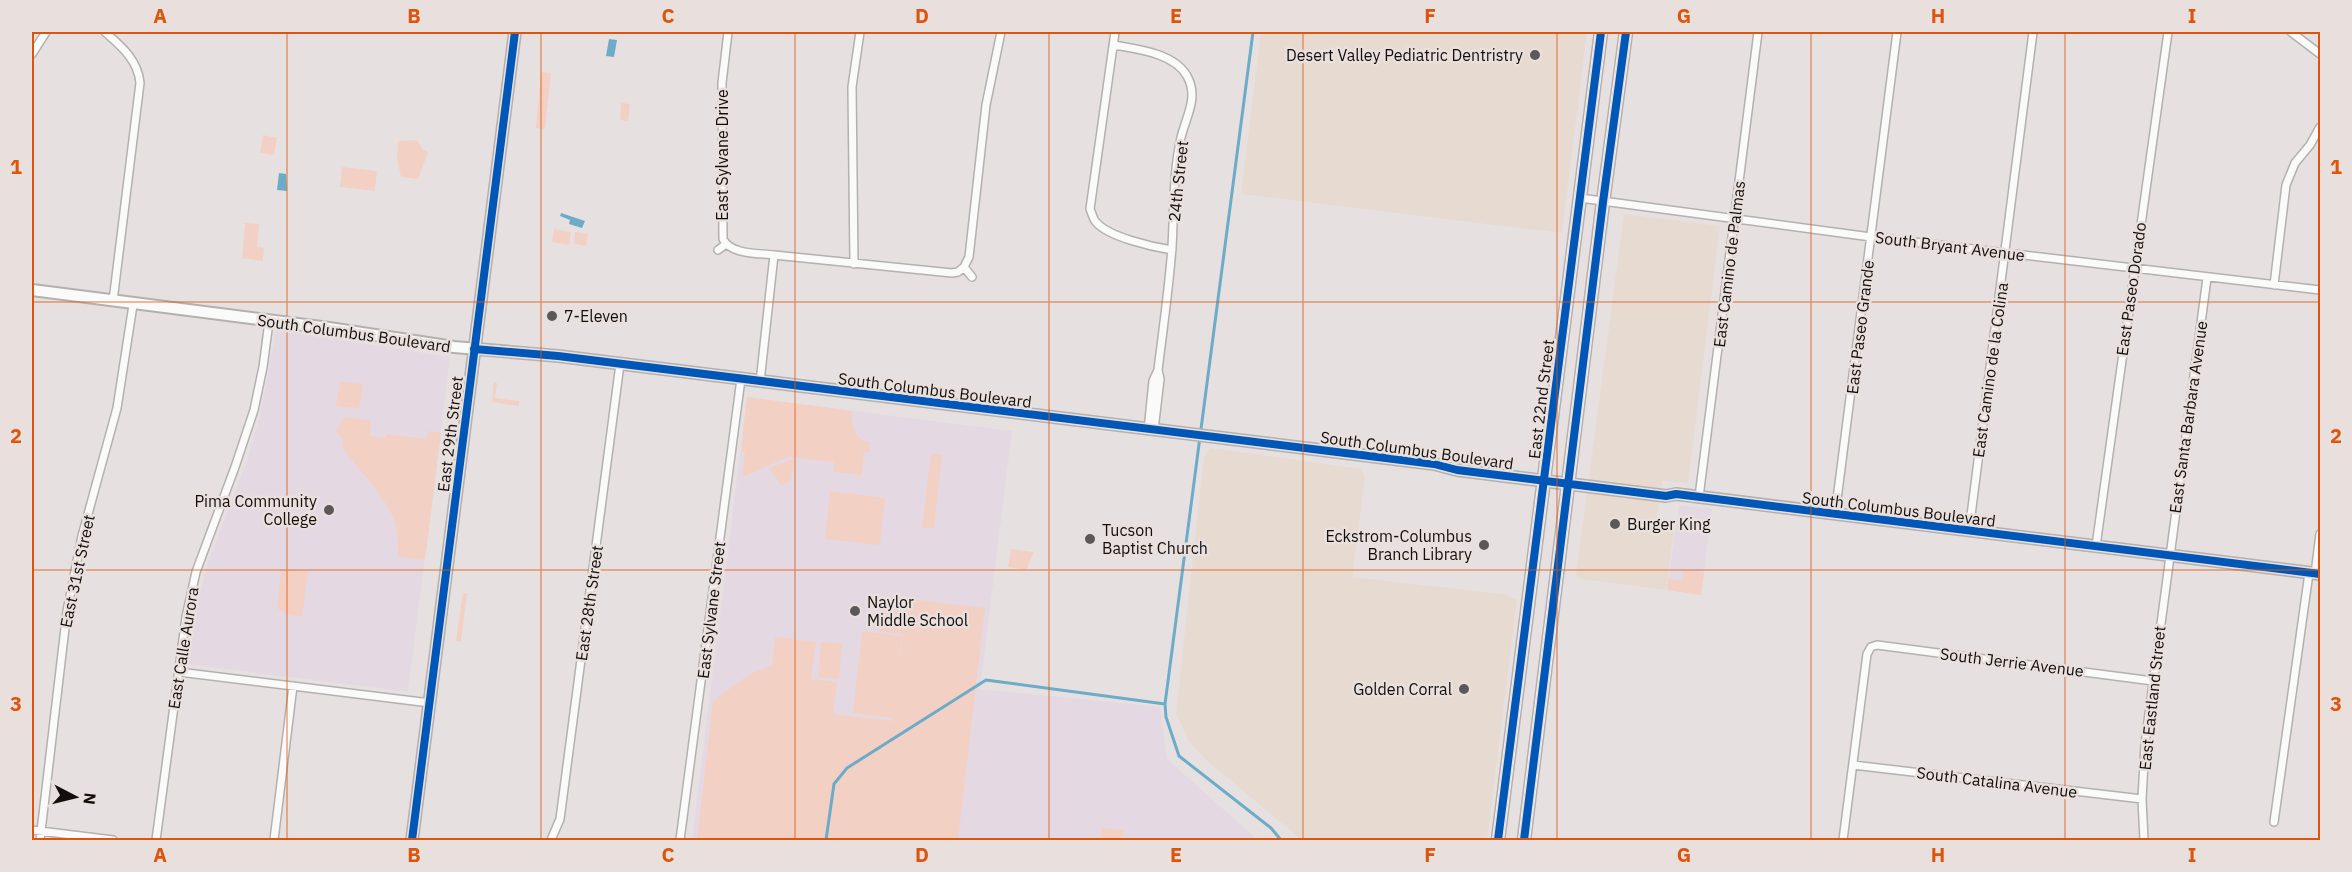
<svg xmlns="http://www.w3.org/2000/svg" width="2352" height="872" font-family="'IBM Plex Sans',sans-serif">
	<rect width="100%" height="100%" fill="#e6e1e0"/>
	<path fill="#e7dad1" d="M1261,32H1587L1562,233L1241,194Z
		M1624,214L1720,226L1688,483L1662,481L1657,519L1675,522L1666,590L1581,579L1576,575Z
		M1210,448L1361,469L1365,478L1352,577L1504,594L1517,600L1487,840H1300L1297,836L1205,759L1188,740L1176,713L1204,457Z"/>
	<path fill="#e4d9e2" d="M276,330L450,357L408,692L188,664L199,595L209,560L247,460L260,416Z
		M747,397L1012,431L980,689L1160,707L1167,759L1258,840H692Z
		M1679,505L1712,509L1701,595L1667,590Z"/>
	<path fill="#f3d0c4" d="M541,72L551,73L545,129L536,128Z
		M621,103L630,104L628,121L620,120Z
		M263,135L277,138L274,155L260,153Z
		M417,140L423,150L428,152L418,179L401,177L397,158L398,141Z
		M342,167L377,171L375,191L340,187Z
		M245,223L259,224L257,247L264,248L263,261L242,258Z
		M554,229L571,232L569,245L552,242Z
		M575,232L588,234L586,246L574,244Z
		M340,382L363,384L359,408L336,406Z
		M494,382L497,383L495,398L519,401V406L492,402Z
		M747,397L852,411C851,424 854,440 870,442L869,452H864L862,475L833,472L834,462L788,457L742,477L745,452L741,451Z
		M344,417L371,420L370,436L385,438L386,434L427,439L428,431L441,433L425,560L398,557C398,545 398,531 394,520C385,496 359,470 343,449V440L336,432Z
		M931,454L942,455L934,528H922Z
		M794,459L791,480L781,486L769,468Z
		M830,491L885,498L880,545L825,539Z
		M1011,549L1034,552L1026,570L1008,567Z
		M286,569L308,571L302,617L285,614L277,608L281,572Z
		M1684,570L1704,573L1701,595L1667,590L1668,579L1682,581Z
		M463,593H467L461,642L456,641Z
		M883,596L985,608L958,840H697L713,701L748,675L772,665L775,637L816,642L811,679L837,682L833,714L893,721V718L853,713L862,631L902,636L899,669L903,634L879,631Z
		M821,642L842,643L839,679L818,677Z
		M1102,828L1123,830L1122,840H1101Z"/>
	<path fill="#6dacc8" d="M609,39L617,40L614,57L606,56Z
		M279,173L286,174L287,191L277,190Z
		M561,213L585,221L582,228L569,224L570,220L560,216Z"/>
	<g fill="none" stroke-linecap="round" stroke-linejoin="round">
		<path stroke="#6dacc8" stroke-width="3" d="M1165,704L1166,717L1179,756L1271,828L1281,840
			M826,840L834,784L847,768L986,680L1165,704L1253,32"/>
		<g stroke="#b3b0ae" stroke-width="10">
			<path id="street" d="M105,32C121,46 138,60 140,83L113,301
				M728,32L722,83L723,239C731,255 758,253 774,255L760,382
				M1115,32L1090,209C1092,213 1093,219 1096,222C1108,237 1153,247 1172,250
				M2291,32L2320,54
				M1114,45C1137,49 1174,53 1187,76C1200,99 1184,119 1180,142C1173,177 1174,212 1172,247C1169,288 1163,329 1158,370L1153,381L1148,430
				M32,54L46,32
				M1580,198L1871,237L2320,290
				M718,250L726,244
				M774,255L952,273L958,272L964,267L972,277
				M854,264L852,87L860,32
				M964,267L969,257L986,105L1001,32
				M2274,285L2286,185L2295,163L2310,145L2320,127
				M1154,430L1160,379L1158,370
				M1699,497L1758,32
				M1835,515L1897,32
				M1969,531L2033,32
				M2096,546L2168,32
				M2315,574L2320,534
				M179,672L430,703
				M1853,765L2142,799
				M2274,822L2309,573
				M32,830L113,840
				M40,840L67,611L82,536L117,408L133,305
				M156,840L186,617L196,572L235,467L254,410L263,367L269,322
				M274,840L293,686
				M551,840L560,819L620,364
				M680,840L741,379
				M1843,840L1867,654L1871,647L1877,645L2153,681
				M2144,840L2142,799L2145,744L2207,278"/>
		</g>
		<g stroke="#b3b0ae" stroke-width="14">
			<path id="secondary" d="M32,290L329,328L454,347L558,356L1434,464L1457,470L1666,496L1676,494L2320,574
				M412,840L515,32"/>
		</g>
		<g stroke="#b3b0ae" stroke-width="15">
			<path id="primary" d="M1498,840L1601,32
				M1524,840L1603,202L1626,32"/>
		</g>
		<use href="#street" stroke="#fbfafa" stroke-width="7"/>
		<use href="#secondary" stroke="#fbfafa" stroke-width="10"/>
		<use href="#primary" stroke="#fbfafa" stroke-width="12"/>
		<g stroke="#e9e0dd" stroke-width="11">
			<path id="cycleway" d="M474,349L558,356L1434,464L1457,470L1666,496L1676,494L2320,574
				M412,840L515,32
				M1498,840L1601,32
				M1524,840L1603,202L1626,32"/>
		</g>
		<use href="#cycleway" stroke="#0057b8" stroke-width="8"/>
	</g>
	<path fill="none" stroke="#dd550c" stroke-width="1.5" stroke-opacity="0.55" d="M287,32V840M541,32V840M795,32V840M1049,32V840M1303,32V840M1557,32V840M1811,32V840M2065,32V840M32,302H2320M32,570H2320"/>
	<g fill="#5c5857" stroke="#e9e0dd" stroke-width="2">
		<circle cx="1535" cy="55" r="6"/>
		<circle cx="552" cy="316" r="6"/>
		<circle cx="329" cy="510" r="6"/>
		<circle cx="1615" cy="524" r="6"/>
		<circle cx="1090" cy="539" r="6"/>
		<circle cx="1484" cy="545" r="6"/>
		<circle cx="855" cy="611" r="6"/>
		<circle cx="1464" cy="689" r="6"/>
	</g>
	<g text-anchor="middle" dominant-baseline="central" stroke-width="5" stroke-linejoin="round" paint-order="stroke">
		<g font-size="16" fill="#110e0d" stroke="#e9e0dd" text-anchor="end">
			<text x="1523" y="55">Desert Valley Pediatric Dentristry</text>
			<text x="564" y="316" text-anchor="start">7-Eleven</text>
			<text x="317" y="501">Pima Community<tspan x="317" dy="18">College</tspan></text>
			<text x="1627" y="524" text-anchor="start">Burger King</text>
			<text x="1102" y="530" text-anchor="start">Tucson<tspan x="1102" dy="18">Baptist Church</tspan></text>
			<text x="1472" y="536">Eckstrom-Columbus<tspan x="1472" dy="18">Branch Library</tspan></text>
			<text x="867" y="602" text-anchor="start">Naylor<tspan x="867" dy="18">Middle School</tspan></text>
			<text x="1452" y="689">Golden Corral</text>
		</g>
		<g font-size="16" fill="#110e0d" stroke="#e9e0dd">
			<text transform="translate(722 155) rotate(-90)">East Sylvane Drive</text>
			<text transform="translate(1178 181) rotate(-84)">24th Street</text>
			<text transform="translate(1950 246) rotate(7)">South Bryant Avenue</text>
			<text transform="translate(1729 264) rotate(-83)">East Camino de Palmas</text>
			<text transform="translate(2131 289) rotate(-82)">East Paseo Dorado</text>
			<text transform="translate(1860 327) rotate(-83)">East Paseo Grande</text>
			<text transform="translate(354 333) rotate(8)">South Columbus Boulevard</text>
			<text transform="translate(1990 370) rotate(-82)">East Camino de la Colina</text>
			<text transform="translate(935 390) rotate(7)">South Columbus Boulevard</text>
			<text transform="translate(1541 399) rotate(-83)">East 22nd Street</text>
			<text transform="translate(2188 417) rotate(-82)">East Santa Barbara Avenue</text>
			<text transform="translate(450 434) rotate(-83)">East 29th Street</text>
			<text transform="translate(1417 450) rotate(8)">South Columbus Boulevard</text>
			<text transform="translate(1899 509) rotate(7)">South Columbus Boulevard</text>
			<text transform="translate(77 571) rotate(-78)">East 31st Street</text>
			<text transform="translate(589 603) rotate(-82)">East 28th Street</text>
			<text transform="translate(711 610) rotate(-83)">East Sylvane Street</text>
			<text transform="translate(183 648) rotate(-81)">East Calle Aurora</text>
			<text transform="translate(2012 662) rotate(7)">South Jerrie Avenue</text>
			<text transform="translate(2152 698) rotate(-84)">East Eastland Street</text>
			<text transform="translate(1997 782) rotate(7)">South Catalina Avenue</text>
		</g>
	</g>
	<rect width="2352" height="872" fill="none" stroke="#e9e0dd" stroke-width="66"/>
	<g transform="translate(75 797) rotate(97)" stroke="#e9e0dd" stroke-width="4.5" paint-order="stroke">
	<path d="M0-4.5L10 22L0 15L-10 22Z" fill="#110e0d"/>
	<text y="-9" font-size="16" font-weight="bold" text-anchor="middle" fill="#110e0d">N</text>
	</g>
	<rect x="33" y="33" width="2286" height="806" fill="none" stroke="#dd550c" stroke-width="2"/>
	<g font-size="20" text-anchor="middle" font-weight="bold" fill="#dd550c">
		<text x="160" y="23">A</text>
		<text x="414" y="23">B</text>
		<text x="668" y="23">C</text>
		<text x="922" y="23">D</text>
		<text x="1176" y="23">E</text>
		<text x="1430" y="23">F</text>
		<text x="1684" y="23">G</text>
		<text x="1938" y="23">H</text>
		<text x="2192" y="23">I</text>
		<text x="16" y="174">1</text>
		<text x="2336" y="174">1</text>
		<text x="16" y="443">2</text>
		<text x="2336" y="443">2</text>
		<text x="16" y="711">3</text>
		<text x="2336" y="711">3</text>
		<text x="160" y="862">A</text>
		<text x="414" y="862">B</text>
		<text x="668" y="862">C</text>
		<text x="922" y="862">D</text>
		<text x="1176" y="862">E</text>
		<text x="1430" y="862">F</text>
		<text x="1684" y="862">G</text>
		<text x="1938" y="862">H</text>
		<text x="2192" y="862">I</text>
	</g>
</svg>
